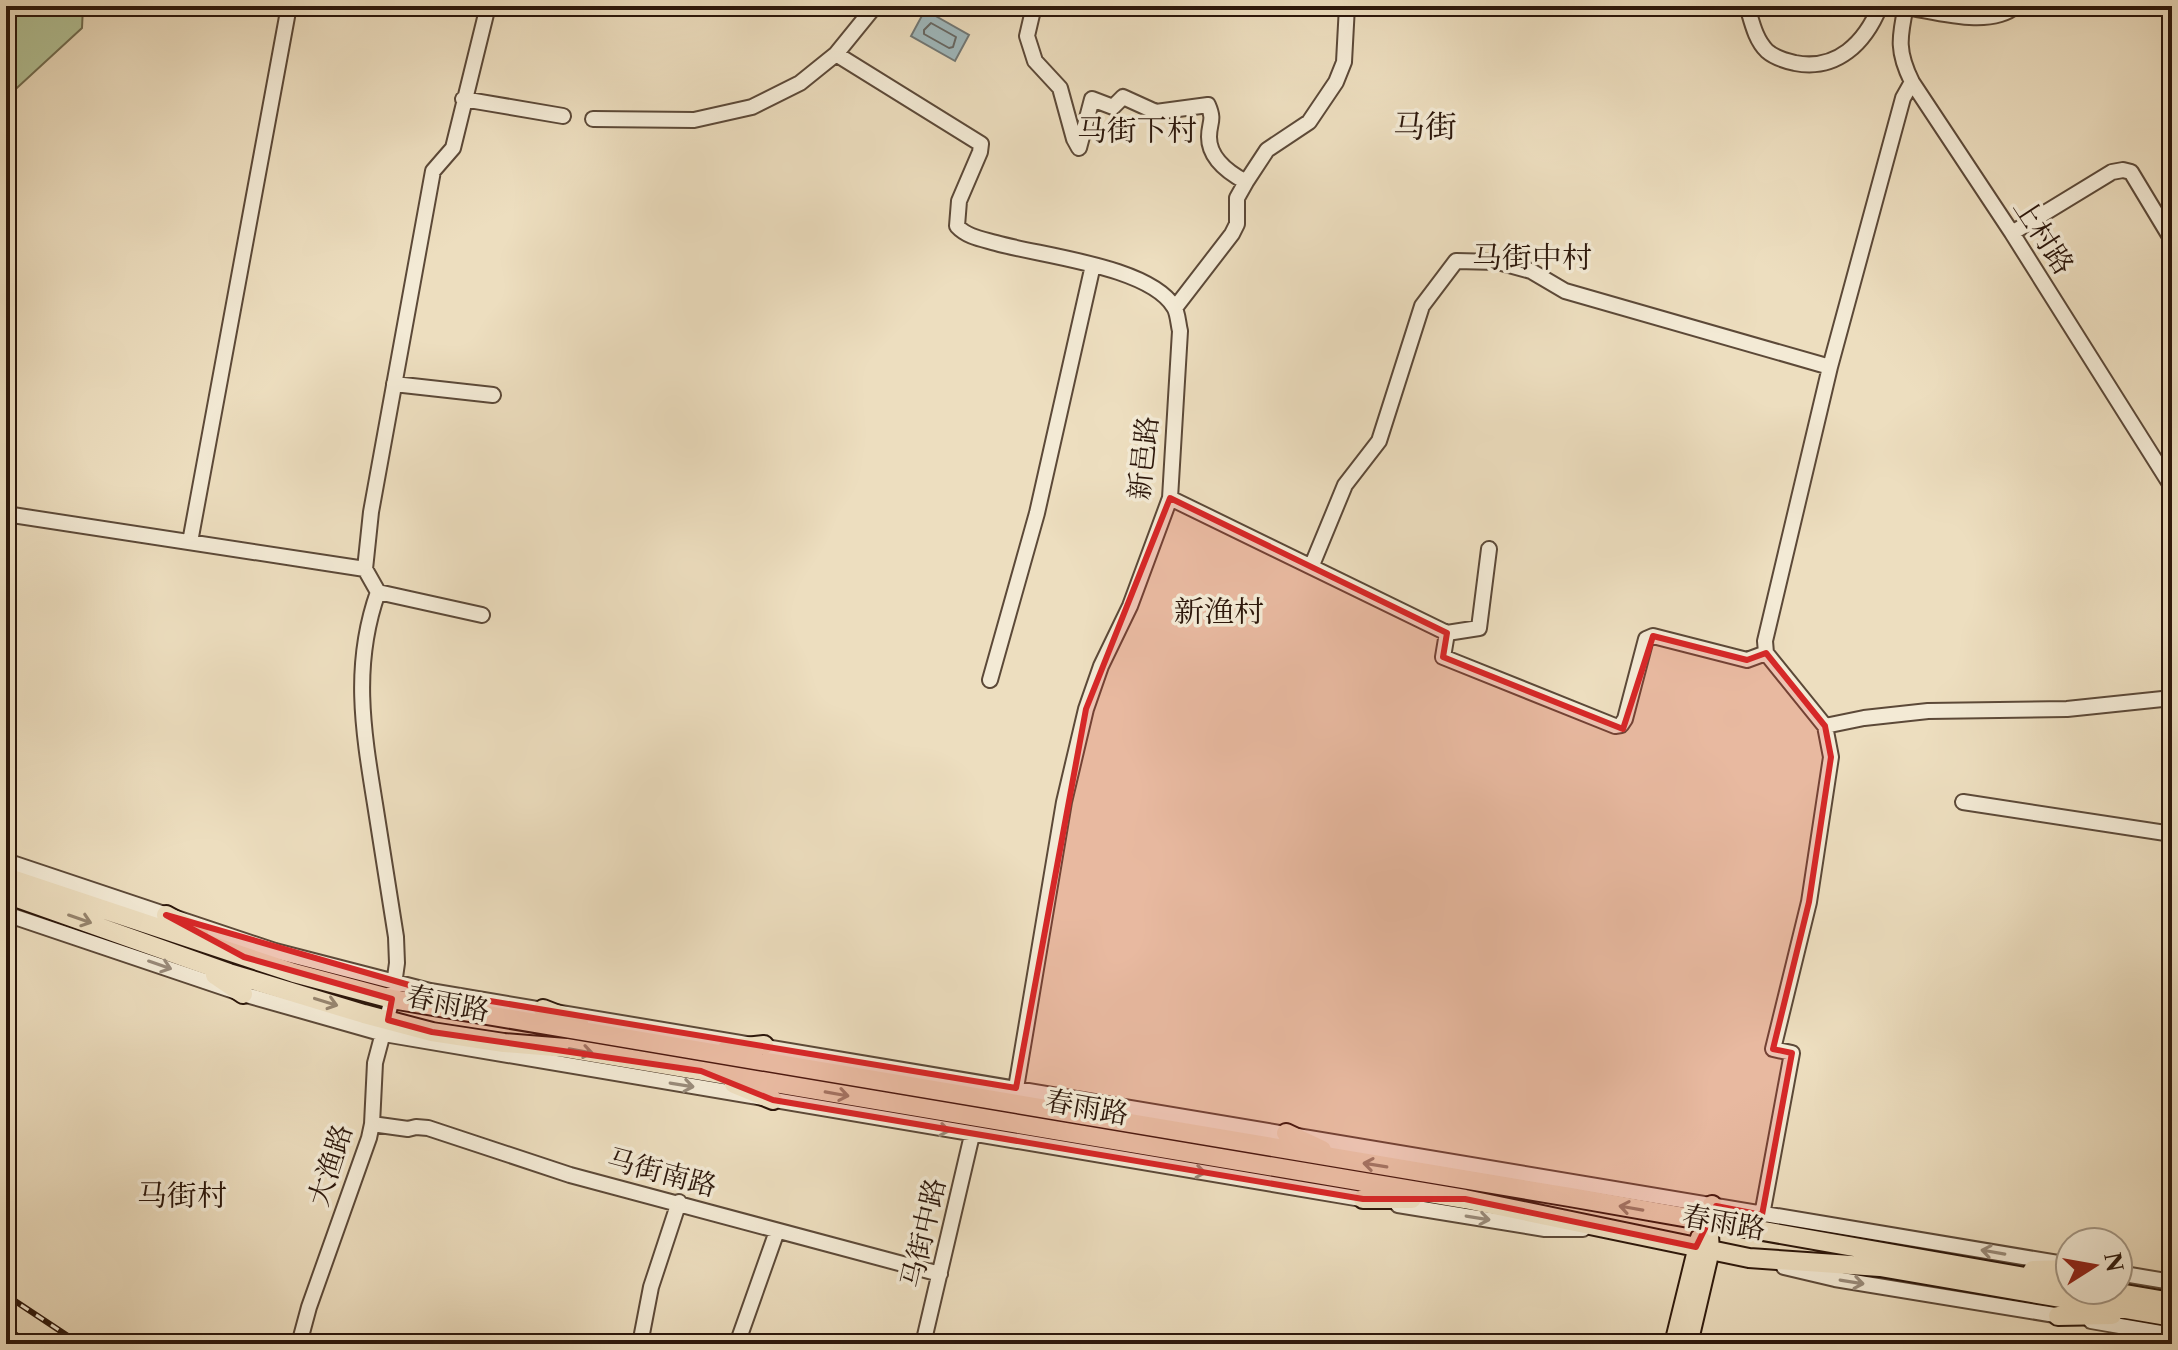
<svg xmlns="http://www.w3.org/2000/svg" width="2178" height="1350" font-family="'Libre Caslon Text','Noto Serif SC',serif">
	<rect width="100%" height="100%" fill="#eddebf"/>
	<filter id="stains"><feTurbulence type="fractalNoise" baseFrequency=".0025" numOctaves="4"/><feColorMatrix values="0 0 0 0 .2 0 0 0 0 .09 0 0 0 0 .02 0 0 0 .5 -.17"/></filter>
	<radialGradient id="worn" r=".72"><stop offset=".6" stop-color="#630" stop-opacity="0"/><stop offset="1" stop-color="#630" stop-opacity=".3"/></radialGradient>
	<path fill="#b3c296" stroke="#706c50" stroke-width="2" d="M6,6H83L82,28L6,98Z"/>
	<path fill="#9fb9be" stroke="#717876" stroke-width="2" d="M925,10L969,35L955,61L911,36Z"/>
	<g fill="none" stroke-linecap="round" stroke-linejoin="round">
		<path stroke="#666864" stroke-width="2" d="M931,23L956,37L953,47L949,48L924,34V30Z"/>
		<g stroke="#5c4938" stroke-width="18">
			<path id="minor" d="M1034,6L1027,36L1035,61L1060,88L1074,139L1079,148L1092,99L1113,107L1123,97L1156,112L1208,105C1215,121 1209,122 1209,137C1209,158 1229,173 1246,182
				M1747,6C1752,22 1755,39 1767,51C1775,58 1786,61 1795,63C1837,71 1865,43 1880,6
				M1906,6C1899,38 1897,52 1912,82L2012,233L2172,487
				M2172,6V7
				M1906,7C1938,12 1990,28 2016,6
				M836,54L981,144L980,152L959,201L957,226C967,237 982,239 996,243C1041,256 1149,266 1174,307C1178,313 1178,323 1180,331L1170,498L1130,606L1101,666L1086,709L1064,802L1016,1088
				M463,99L563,116
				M593,119L694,120L752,107L800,83L836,54L875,6
				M2012,233L2112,172L2123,170L2131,172L2172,240
				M1175,308L1232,234L1237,224V198L1246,182L1267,150L1309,122L1336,82L1344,62L1347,6
				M394,384L493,395
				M1170,498L1447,633L1479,628L1489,549
				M6,514L365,569
				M190,542L289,6
				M1312,565L1345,485L1379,441L1422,306L1456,261L1498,262L1531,271L1565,291L1830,367
				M482,615L378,592L365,569L371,512L433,171L453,148L488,6
				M1447,633L1443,657L1615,726L1621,725L1625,719L1646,639L1653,636L1747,660L1766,653
				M990,680L1037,513L1093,265
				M1825,726L1864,718L1928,711L2067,709L2172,698
				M1963,802L2172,834
				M6,861L275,951L430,991L2058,1263
				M6,914L243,994L384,1034L1373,1201
				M372,1124L408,1129L416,1127L428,1128L570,1175L940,1274
				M1398,1205L1545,1229H1583
				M1762,1215L1792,1053L1773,1049L1809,902L1831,757L1825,726L1766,653L1765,641L1830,367L1903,98L1912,82
				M1784,1267L1835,1279L2067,1317
				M2118,1273L2172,1282
				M2091,1321L2172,1335
				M299,1344L309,1307L369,1138L372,1124L375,1063L392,999L397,963L396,937C389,893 382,848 375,804C363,730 352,665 378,592
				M640,1344L651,1287L679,1202
				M737,1344L777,1231
				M923,1344L972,1135"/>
		</g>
		<g stroke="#2c170b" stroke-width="22">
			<path id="major" d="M6,877L294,973L392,999L1570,1197L2070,1285
				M6,894L229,973L364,1014L432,1032L504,1043L566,1048L1465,1199L1749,1258L1880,1267L2172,1317
				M166,915L199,933
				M215,975L243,994
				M543,1009L579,1023
				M727,1049L764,1045
				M734,1084L773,1100
				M1286,1133L1322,1150
				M1363,1199H1412
				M2033,1270L2070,1269
				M2102,1290L2172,1302
				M2058,1316L2112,1315
				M1674,1344L1700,1238
				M1688,1344L1710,1250L1708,1221L1712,1205"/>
		</g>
		<use href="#minor" stroke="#f3ead5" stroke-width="14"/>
		<use href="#major" stroke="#eddebf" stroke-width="18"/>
		<g stroke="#2c170b" stroke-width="6">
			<path id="rail" d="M6,1295L80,1344
				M6,1328L29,1344"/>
		</g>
		<use href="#rail" stroke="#f3ead5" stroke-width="3" stroke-dasharray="9" stroke-linecap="butt"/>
	</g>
	<defs><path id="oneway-shaft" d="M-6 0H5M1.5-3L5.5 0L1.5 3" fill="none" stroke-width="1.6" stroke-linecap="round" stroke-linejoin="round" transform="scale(2)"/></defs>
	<g stroke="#96846e">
		<use href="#oneway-shaft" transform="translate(80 919) rotate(19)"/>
		<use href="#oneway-shaft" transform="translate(326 1002) rotate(17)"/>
		<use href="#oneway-shaft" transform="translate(581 1051) rotate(10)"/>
		<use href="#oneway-shaft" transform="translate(837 1094) rotate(10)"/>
		<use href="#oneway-shaft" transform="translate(1375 1165) rotate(-171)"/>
		<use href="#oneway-shaft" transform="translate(1631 1208) rotate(-170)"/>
	</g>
	<g stroke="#998b7a">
		<use href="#oneway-shaft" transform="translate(160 965) rotate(19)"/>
		<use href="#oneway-shaft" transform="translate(682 1085) rotate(9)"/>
		<use href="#oneway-shaft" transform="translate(938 1129) rotate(10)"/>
		<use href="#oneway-shaft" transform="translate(1194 1171) rotate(9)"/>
		<use href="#oneway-shaft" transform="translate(1478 1218) rotate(9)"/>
		<use href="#oneway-shaft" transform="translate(1993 1252) rotate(-170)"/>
		<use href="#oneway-shaft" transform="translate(1852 1282) rotate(9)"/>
	</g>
	<path fill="#d62828" fill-opacity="0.2" stroke="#d62828" stroke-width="6" stroke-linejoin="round" d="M1170,498L1447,633L1443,657L1623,729L1653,636L1747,660L1766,653L1825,726L1831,757L1809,902L1773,1049L1792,1053L1762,1215L1716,1206L1696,1247L1465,1199H1363L773,1100L701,1071L432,1032L388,1020L392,999L244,957L166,915L430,991L1016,1088L1086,709Z"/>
	<g text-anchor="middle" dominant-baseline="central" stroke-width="7" stroke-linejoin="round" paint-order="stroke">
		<g font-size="28" fill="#2c170b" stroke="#f3ead5">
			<text transform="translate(2044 236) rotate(57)">上村路</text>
			<text transform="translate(1143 458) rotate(-84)">新邑路</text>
			<text transform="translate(448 1003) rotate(11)">春雨路</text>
			<text transform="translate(1087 1107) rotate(10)">春雨路</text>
			<text transform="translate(330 1165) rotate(-72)">大渔路</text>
			<text transform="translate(662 1172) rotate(15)">马街南路</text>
			<text transform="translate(1724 1222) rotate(10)">春雨路</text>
			<text transform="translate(923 1233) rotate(-77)">马街中路</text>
		</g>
		<g font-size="30" fill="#2c170b" stroke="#f3ead5">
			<text x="1137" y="130">马街下村</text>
			<text x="1532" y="257">马街中村</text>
			<text x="1219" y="611">新渔村</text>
			<text x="182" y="1195">马街村</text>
		</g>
		<g font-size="32" fill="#2c170b" stroke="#f3ead5">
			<text x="1425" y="126">马街</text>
		</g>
	</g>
	<rect width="2178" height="1350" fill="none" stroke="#eddebf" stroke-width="32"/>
	<rect x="8" y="8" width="2162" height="1334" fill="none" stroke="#2c170b" stroke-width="4"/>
	<rect x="16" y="16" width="2146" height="1318" fill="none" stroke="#2c170b" stroke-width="2"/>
	<g transform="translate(2094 1266) rotate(79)"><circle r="38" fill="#f3ead5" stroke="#a39684" stroke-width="2"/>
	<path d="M0-6L14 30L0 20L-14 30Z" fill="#8f2418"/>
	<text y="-12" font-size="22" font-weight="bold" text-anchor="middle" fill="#2c170b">N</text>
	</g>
	<rect width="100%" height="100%" filter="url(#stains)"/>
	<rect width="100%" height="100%" fill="url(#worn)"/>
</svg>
